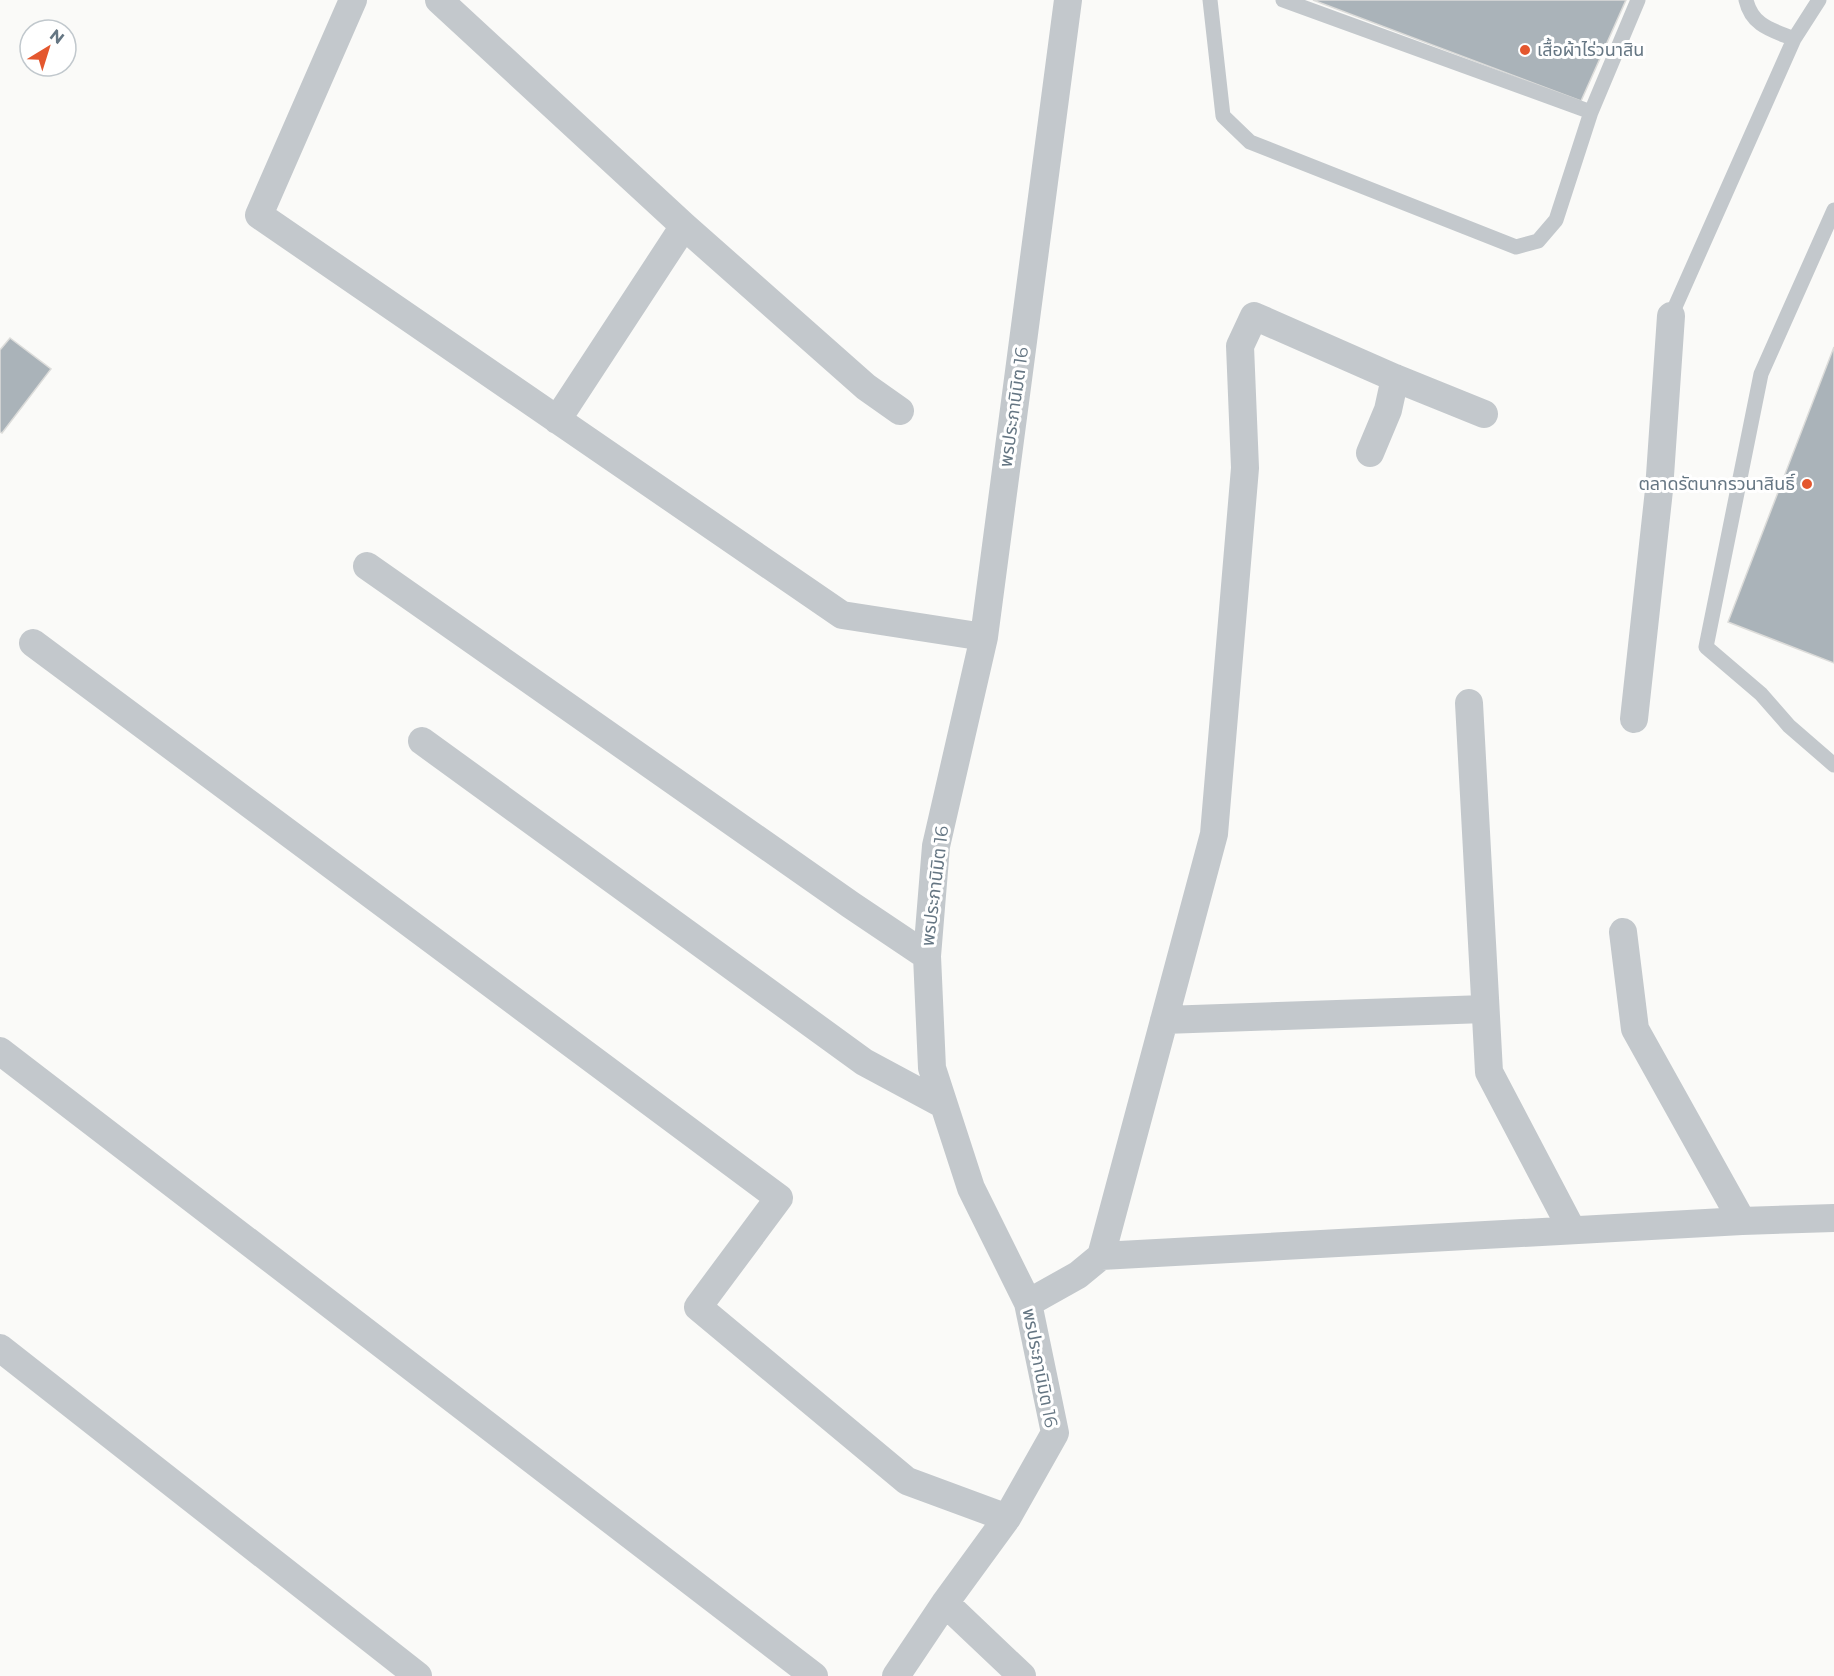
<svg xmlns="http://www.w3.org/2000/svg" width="1834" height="1676" font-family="Montserrat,'Noto Sans Thai',sans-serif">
	<rect width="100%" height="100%" fill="#fafaf8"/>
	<path fill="#aab3b9" stroke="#dcdcda" stroke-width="1.5" d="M1313,0H1626L1581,101Z
		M10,338L51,369L2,433L0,432V350Z
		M1834,347V663L1728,622Z"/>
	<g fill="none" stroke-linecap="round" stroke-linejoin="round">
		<path stroke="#c3c8cc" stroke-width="15" d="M1210,0L1223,116L1250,142L1516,247L1538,241L1556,220L1591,112
			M1283,0L1591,112L1638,0
			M1746,0C1752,26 1772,30 1794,39
			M1834,210L1761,374L1706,647L1761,694L1789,726L1834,765
			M1671,316L1794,39L1819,0"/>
		<path stroke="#c3c8cc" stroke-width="28" d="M353,0L259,215L842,615L984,637
			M439,0L684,226L866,387L900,411
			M557,420L684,226
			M1370,453L1388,410L1395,378
			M367,566L851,905L927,956
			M33,643L779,1198L698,1307L907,1481L1007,1518
			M1469,703L1489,1072L1572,1230
			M1634,719L1659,490L1671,316
			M422,741L864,1062L944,1105
			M1623,932L1635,1029L1742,1221
			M1164,1020L1485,1009
			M0,1051L814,1676
			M1101,1256L1214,834L1245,468L1240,346L1254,316L1395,378L1484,414
			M1028,1303L1078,1275L1101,1256L1742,1221L1834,1218
			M0,1348L418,1676
			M945,1603L1022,1676
			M896,1676L945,1603L1007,1518L1055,1433L1028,1303L971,1188L932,1068L927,956L936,846L984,637L1068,0"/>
	</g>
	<g fill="#e4572e" stroke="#fff" stroke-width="2">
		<circle cx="1525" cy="50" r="6"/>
		<circle cx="1807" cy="484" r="6"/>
	</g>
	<g text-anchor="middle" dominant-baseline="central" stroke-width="6" stroke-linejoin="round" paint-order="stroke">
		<g font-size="18" fill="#657683" stroke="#fff" text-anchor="start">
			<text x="1537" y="50">เสื้อผ้าไร่วนาสิน</text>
			<text x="1795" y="484" text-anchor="end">ตลาดรัตนากรวนาสินธิ์</text>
		</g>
		<g font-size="18" fill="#657683" stroke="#fff">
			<text transform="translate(1014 407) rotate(-82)">พรประภานิมิต 16</text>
			<text transform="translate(935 886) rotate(-83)">พรประภานิมิต 16</text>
			<text transform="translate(1040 1368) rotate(79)">พรประภานิมิต 16</text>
		</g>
	</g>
	<g transform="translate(48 48) rotate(38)"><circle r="28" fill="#ffffff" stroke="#c1c8cd" stroke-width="1.5"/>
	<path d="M0-4.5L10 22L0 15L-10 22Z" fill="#e4572e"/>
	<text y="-9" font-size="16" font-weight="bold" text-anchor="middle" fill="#657683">N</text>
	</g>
</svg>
